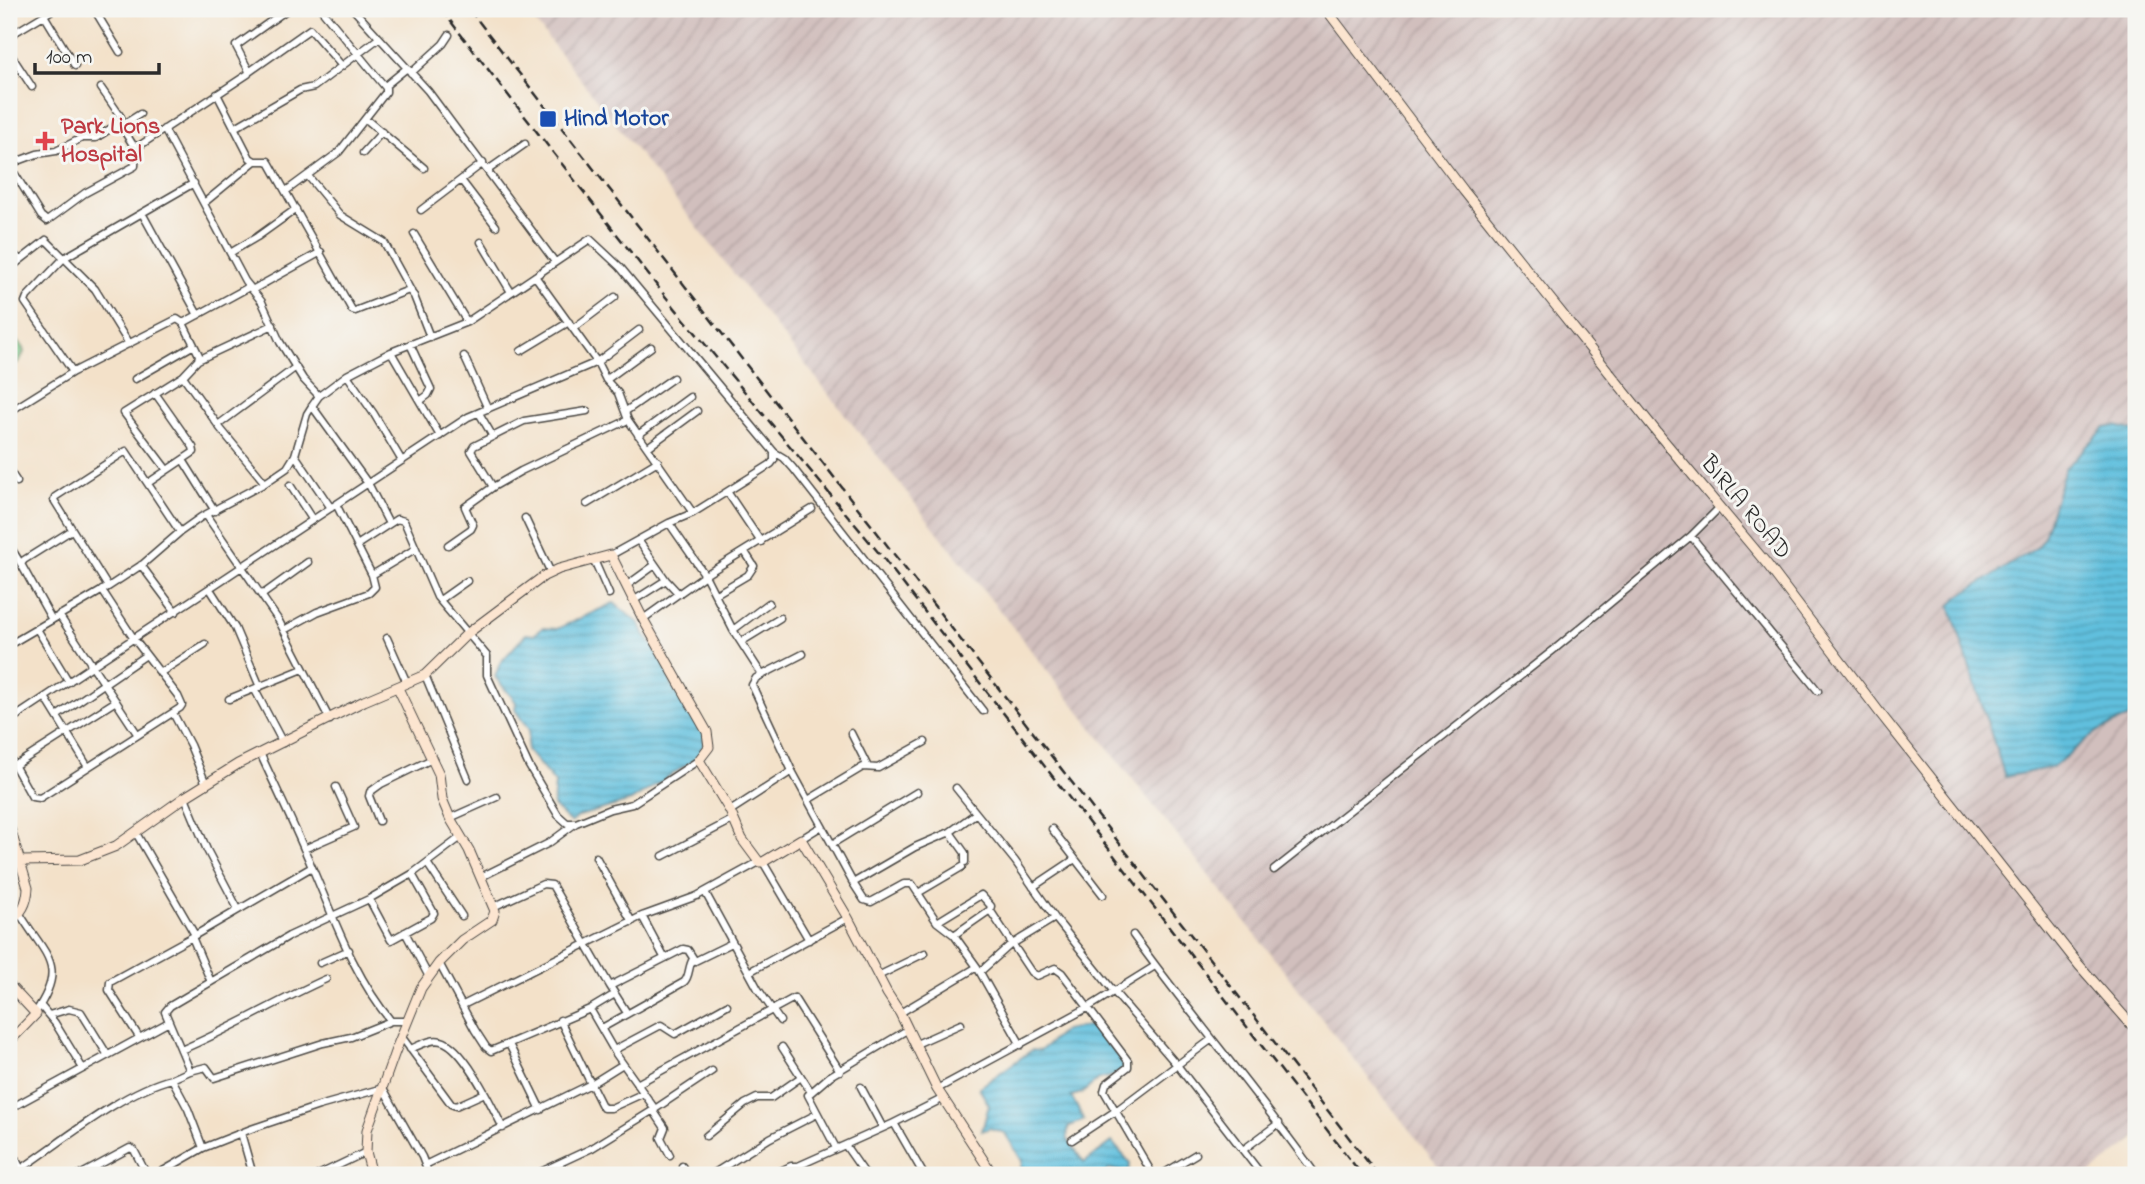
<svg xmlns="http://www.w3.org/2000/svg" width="2145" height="1184" font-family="'Indie Flower',sans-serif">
	<defs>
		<pattern id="industrial-furrows" width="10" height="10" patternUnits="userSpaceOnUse" patternTransform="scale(1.75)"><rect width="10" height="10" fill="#d1bfbd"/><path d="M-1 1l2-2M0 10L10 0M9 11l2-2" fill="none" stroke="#b4a4a3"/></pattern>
		<pattern id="wetland-marsh" width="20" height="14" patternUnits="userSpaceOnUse" patternTransform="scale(1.75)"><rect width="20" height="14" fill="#7ac685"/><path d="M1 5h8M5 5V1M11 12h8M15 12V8" fill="none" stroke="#64a16d"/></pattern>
		<pattern id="water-rules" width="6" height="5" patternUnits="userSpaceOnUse" patternTransform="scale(1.75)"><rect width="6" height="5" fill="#60c0de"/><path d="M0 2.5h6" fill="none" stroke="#4f9cb4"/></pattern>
	</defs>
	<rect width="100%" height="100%" fill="#f6f6f2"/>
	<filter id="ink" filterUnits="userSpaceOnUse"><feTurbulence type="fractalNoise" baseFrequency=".0143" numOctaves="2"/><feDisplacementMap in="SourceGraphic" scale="14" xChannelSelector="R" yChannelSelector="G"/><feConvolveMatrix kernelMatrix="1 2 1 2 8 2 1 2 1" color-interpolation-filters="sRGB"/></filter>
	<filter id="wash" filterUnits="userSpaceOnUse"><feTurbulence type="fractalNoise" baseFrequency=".00686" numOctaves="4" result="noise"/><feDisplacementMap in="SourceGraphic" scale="28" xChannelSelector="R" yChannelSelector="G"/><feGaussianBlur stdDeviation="1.57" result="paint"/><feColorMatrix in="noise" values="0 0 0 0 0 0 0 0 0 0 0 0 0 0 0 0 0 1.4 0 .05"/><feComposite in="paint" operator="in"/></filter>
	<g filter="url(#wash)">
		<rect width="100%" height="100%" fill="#f3e1c9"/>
		<path fill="url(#industrial-furrows)" d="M525,9H2136V1138L2088,1175H1445Z"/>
		<path fill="url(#wetland-marsh)" stroke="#527858" stroke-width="2" d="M9,337L21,344L24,352L19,362L9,366Z"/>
		<path fill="url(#water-rules)" stroke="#467684" stroke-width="2" d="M2115,426L2136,431V714L2096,732L2053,767L2005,777L1950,606L1957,598L2036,548L2044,537L2065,468L2105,428Z
			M614,603L640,624L645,636L663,657L672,685L706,734L700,756L631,801L579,816L571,823L553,806L555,783L527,750L529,730L515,710L516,702L495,677L500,663L526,634L534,635L542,628L557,629Z
			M1092,1025L1124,1062L1122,1074L1099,1079L1082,1093L1071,1096L1084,1120L1068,1127L1067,1138L1084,1163L1112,1142L1130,1163L1129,1174L1110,1169L1102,1175H1026L1021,1169L1022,1161L1005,1133L990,1128L982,1131L989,1105L979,1088L1032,1050L1040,1051L1065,1030Z"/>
	</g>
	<g filter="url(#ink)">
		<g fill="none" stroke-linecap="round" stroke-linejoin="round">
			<g stroke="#494643" stroke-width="9">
				<path id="street" d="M94,9L120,52
					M353,9L428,91L555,262
					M44,15L75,66
					M9,36L54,9
					M9,52L32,87
					M249,72L310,29L342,66
					M411,73L443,44L449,35
					M385,86L407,68
					M101,88L121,117L120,125
					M217,94L250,158L255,161H268L270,164L352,310L355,311L409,290L414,296L430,337
					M367,120L424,168
					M121,126L140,114
					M234,128L300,90L314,87L379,38
					M164,129L245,281L262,302L280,342L303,379L319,396
					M363,153L382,132
					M10,164L37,154L56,151L82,138H96L116,125L121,126L133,145L139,146L248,74L249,71L236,46L288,9
					M10,166L41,216L47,221L85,193L135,166L136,146
					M488,170L525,144
					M308,176L340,215L384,242L411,291
					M461,180L496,226
					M286,191L339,152L386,92V88L321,9
					M204,203L255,161
					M421,210L483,163
					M142,213L198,315
					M414,234L467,322
					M481,242L511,292
					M9,250L20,260
					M230,253L257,237L296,209
					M9,269L46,240L95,289L129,344
					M535,276L597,362L606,380L618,393L628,420L693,513
					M252,290L321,252
					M183,323L249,287
					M574,328L615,297
					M410,344L431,389L428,395L420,401
					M521,351L569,322
					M391,352L440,436
					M464,356L488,409
					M198,360L273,325
					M73,372L177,319L183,323L199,355L198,360L183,376
					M347,375L374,414L402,461
					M135,379L194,345
					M606,380L651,347
					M312,406L369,485L389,524
					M626,411L673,378
					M9,412L73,372L25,302L27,297L64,258L194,183
					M479,413L492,435
					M218,425L296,367
					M638,435L690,397
					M648,447L697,411
					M774,452L784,458L793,468L983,711
					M295,455L331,508
					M183,460L215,511
					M9,470L17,482
					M167,470L124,413L183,376L220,428L265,483
					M148,483L194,452L193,447L155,393
					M290,485L312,519
					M493,487L471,451L474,446L524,421L587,411
					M728,493L761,542
					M587,504L658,461
					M206,515L279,621L330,720
					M525,518L551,573
					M669,523L705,575L733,630L762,675
					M1691,536L1818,691
					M638,540L666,580L679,594
					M357,545L397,519L404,521L437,597L487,656V675L529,766L558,815L567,823H576L610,809L632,804L699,760
					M448,545L471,529L473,525L465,507L493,487L521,471L628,420
					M9,548H11L21,564
					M594,560L609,594
					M141,565L176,612
					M372,575L415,549
					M626,586L655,565
					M108,587L54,500L55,497L126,451L180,532
					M210,589L235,628L260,687
					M716,594L748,575L754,566L745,552
					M262,595L308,562
					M440,600L467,581
					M633,601L666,580
					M59,615L138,735
					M643,619L705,575L812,509
					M52,620L21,564L24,560L72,530
					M37,629L69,682
					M284,630L317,612L369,593L375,587L372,575L337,506
					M733,630L769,603
					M387,638L407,683
					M741,642L780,618
					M9,645L108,587L143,564L180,532L201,517L265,483L287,468L295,455L307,414L312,406L319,396L347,375L391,352L467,322L590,239L620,267L774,452V460L771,464L693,513L669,523L611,555
					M803,654L756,678L752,685L792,771L853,883L864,900L871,902L904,884H912L937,922L954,935L977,967
					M160,673L205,644
					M425,675L468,779
					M255,690L283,743
					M45,697L88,767
					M229,699L303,669
					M173,713L190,745L206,784
					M57,716L146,655
					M9,721L468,417L597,362L639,330
					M851,733L868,767
					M260,753C277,790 295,827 311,865C334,918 354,977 391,1021
					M9,756L32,797L40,798L180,708L182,705L178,696L134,639L102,590
					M14,766L116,701
					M956,788L1015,861L1055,918L1115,993L1177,1065L1117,1110L1072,1140
					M185,797L207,850L238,909
					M808,800L863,767L878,768L925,742
					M730,811L792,771
					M450,818L497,797
					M379,821L369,796L370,792L381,784L432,759
					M1052,829L1103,895
					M950,832L965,853V862
					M136,833L195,935
					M801,839L822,826
					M832,844L917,792
					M304,849L354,827L336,787
					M663,856L734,819
					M596,857L632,922
					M763,862L809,940
					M427,863L462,916
					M9,864L21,861
					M1274,870L1556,648L1691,536L1719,508
					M481,877L549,843L576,823
					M853,883L915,847L950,832L975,814
					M1033,887L1075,859
					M705,892L758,989L780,1021
					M918,893L962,867
					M369,899L391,940L431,918L434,913L412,874
					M493,907L543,884L552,885L610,986L683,949L688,950L695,961L732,943
					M20,914C46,957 68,965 35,1013
					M642,916L664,957
					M937,922L981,895L991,906L990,910
					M405,932L429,977
					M954,935L990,910L1031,972L1037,976L1055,968L1062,973L1128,1061V1067L1106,1084L1104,1091L1153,1175
					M1133,935C1192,1017 1258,1093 1316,1175
					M320,963L349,950
					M439,963L475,1030L486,1047L491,1051L590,1009L616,1054L655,1109L592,1148L534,1175
					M749,972L848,918
					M980,972L1009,946L1055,918
					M878,976L925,953
					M211,982L192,937L312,867
					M610,986L627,1013
					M40,1005L55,1023L82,1067
					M463,1005L642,916L697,896L759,862
					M590,1009L615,994
					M900,1013L977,967L1021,1045
					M49,1015L69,1009L81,1012L107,1054
					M407,1021H391L351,1037L323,1043L214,1078L206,1067L190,1071L165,1012L170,1006L289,936L369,899L412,874L461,837
					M602,1028L684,982C690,977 688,966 693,959
					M401,1036L451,1104L456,1106L485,1093
					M139,1037L109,990L110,982L192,937
					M1212,1039L1177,1065L1262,1175
					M509,1044L541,1110
					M914,1045L961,1024
					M782,1047L811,1092
					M410,1049C419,1046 431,1038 441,1041C464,1046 493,1108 503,1128
					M181,1050C231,1029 277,1001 326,979
					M614,1050L661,1025L675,1034L727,1005
					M623,1064L591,1084L603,1108H611L644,1093
					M172,1079L190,1071
					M637,1084L794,998L840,1071
					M861,1087L883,1128L894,1123L924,1175
					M937,1089L1089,1007L1155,966
					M9,1109L169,1022
					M655,1109L712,1071
					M653,1110L665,1128L661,1138L670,1155
					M894,1123L944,1098
					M241,1133L253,1175
					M706,1136L745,1104L757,1098H771L801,1077
					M845,1145L866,1175
					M9,1146L24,1175
					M836,1148L808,1095L830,1076L907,1030
					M1243,1150L1279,1123
					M425,1165L591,1084L560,1020
					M682,1166L687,1175
					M21,1169C64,1140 123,1091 172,1079L188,1109L203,1148
					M80,1175L130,1148L134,1150L147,1175
					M156,1175L203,1148L251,1129L319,1106L383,1088L422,1157L429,1175
					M318,1175L366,1152
					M711,1175L770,1138L817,1114
					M772,1175L791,1166H798
					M804,1175L798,1166L883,1128
					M1161,1175L1196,1154"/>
			</g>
			<g stroke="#494643" stroke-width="11">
				<path id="secondary" d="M1326,9L1464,191L1660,436L1767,564L1880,713L2079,965L2136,1030
					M9,825L28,888C27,904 22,913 9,922
					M21,861L80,860L116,846L185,797L238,764L364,701L425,675L468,633L544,576L559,569L611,555L643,619L707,732L709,747L699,760L730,811L742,839L759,862H763L801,839L848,918L887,993L900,1013L937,1089L993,1175
					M9,985L36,1014L9,1042
					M372,1175L366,1152L367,1130L395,1052L421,988L439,963L462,940L492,920L495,911L469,850L450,818L442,799L439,774L398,688"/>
			</g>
			<use href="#street" stroke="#fff" stroke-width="6"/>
			<use href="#secondary" stroke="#fce5d0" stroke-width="9"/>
			<path stroke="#2b2b2b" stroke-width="2.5" stroke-dasharray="10 5" stroke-linecap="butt" d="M441,9L665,296L883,558L1362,1175
				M469,9L1378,1175"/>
		</g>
	</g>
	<rect fill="#1a4fb4" stroke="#f6f6f2" stroke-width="2.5" x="539" y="110" width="18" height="18" rx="3.5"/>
	<path fill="#e0444e" stroke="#f6f6f2" stroke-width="2.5" d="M41.5 130.5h7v7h7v7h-7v7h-7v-7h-7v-7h7z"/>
	<g text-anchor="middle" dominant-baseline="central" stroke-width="6" stroke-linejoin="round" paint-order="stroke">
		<g font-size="24" font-weight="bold" fill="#164399" stroke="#f6f6f2" text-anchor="start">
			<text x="564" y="119">Hind Motor</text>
		</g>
		<g font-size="24" font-weight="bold" fill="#be3a42" stroke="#f6f6f2" text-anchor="start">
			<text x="61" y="127">Park Lions<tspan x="61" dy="28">Hospital</tspan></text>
		</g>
		<g font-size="24" fill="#2b2b2b" stroke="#f6f6f2">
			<text transform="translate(1745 508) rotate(50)">BIRLA ROAD</text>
		</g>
	</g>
	<rect width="2145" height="1184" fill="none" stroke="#f6f6f2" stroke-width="35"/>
	<path d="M35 63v10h124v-10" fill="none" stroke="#2b2b2b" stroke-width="3.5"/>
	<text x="46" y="63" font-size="21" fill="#2b2b2b" stroke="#f6f6f2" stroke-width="5" paint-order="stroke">100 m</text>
</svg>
